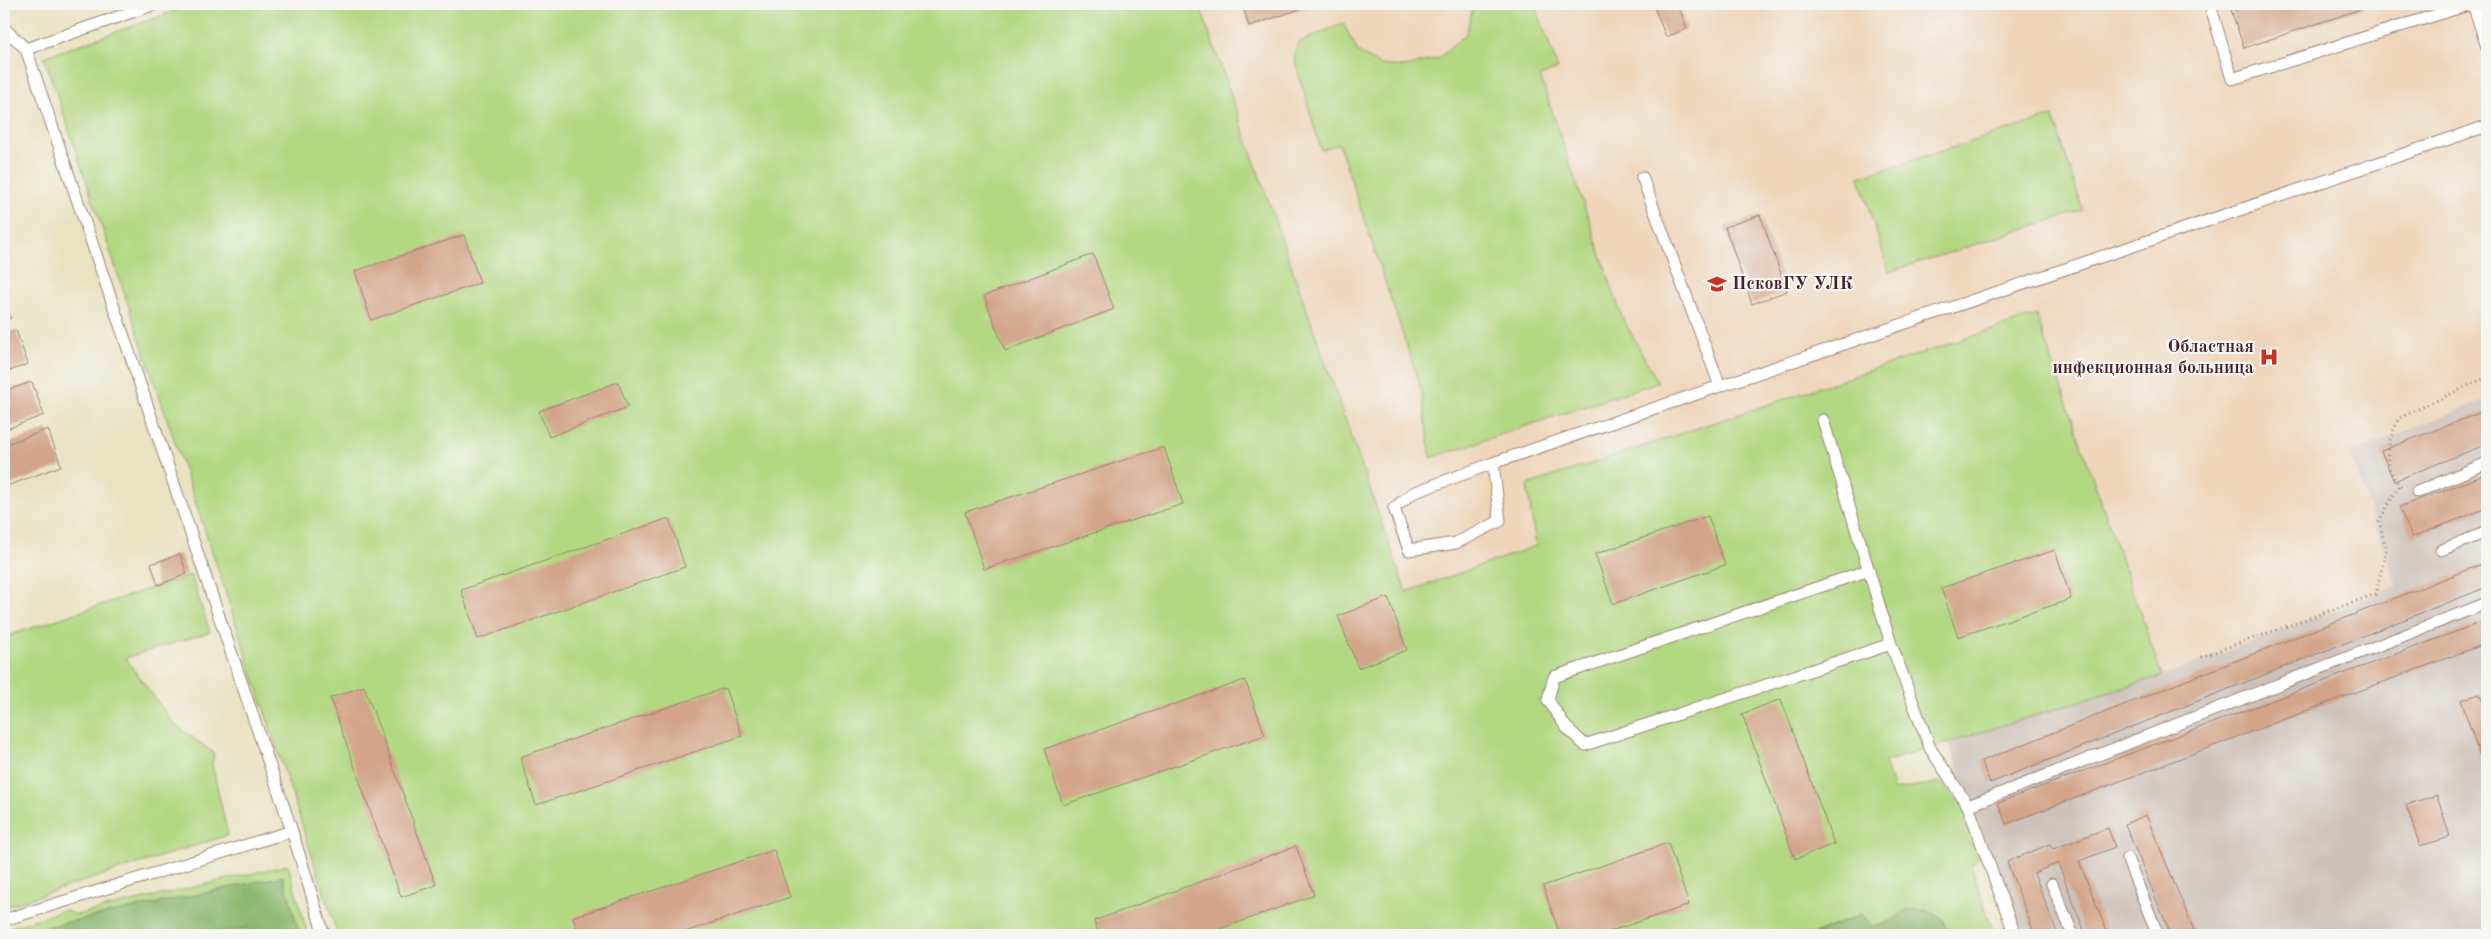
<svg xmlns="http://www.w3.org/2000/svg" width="2491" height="939" font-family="'Old Standard TT',serif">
	<rect width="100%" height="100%" fill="#f6f6f2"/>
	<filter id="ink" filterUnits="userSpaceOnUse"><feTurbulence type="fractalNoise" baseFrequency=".02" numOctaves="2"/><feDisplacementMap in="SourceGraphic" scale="10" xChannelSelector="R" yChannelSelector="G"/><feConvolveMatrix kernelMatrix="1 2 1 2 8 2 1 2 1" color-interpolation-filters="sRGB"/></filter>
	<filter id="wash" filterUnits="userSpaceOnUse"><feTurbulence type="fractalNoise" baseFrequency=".0096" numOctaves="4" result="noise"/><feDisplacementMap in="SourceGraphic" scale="20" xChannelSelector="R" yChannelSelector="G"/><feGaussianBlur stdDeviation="1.12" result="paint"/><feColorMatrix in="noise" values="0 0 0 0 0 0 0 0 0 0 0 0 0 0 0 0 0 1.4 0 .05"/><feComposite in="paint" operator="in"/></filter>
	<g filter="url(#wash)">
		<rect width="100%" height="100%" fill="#e9e3c2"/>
		<path fill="#efd6bb" d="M1199,4H2487V399L2350,453L2398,585L2162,676L2036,315L1527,485L1537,546L1406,592Z"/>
		<path fill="#cdc2b9" d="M2487,399V935H2019L1948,742L2162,676L2397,586L2350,453Z"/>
		<path fill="#b2d882" stroke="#7e7c56" d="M195,4H1199L1406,592L1536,546L1527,485L2036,315L2162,676L1885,762L1894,790L1940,782L1965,808L1981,855L1971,866L1994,934L1998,935H1948L1943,919C1907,899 1906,918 1874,927L1861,914L1812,935H338L217,566L44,57Z
			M1474,4H1535L1558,69L1540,76L1622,317L1658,382L1431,458L1421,389L1339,144L1321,150L1294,58L1298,43L1343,23L1358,52L1380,65L1405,67L1439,58L1466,34Z
			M2053,116L2083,210L1889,272L1859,177Z
			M191,575L210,632L125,658L174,724L214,753L212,764L228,835L4,907V637Z
			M288,865L308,935H4V930L64,910L76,915Z"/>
		<path fill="#8db870" stroke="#6c6c4e" d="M283,876L300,935H251L248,928L202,935H8Z
			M1906,910H1926L1943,919L1948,935H1812L1861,914L1874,927L1891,922Z"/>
		<g id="blocks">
			<path fill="#d3a488" d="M1242,4H1316L1249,26Z
				M1653,4H1678L1687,29L1666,37Z
				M2229,4H2376L2244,48Z
				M1760,215L1787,291L1752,304L1725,227Z
				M464,235L480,283L371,320L355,271Z
				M1093,254L1114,309L1005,351L984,296Z
				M4,298L11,318L4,320Z
				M16,330L28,364L4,373V334Z
				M32,382L44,415L4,430V391Z
				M618,382L628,407L549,437L539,411Z
				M2487,410V444L2394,481L2381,451Z
				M48,429L61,466L4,487V445Z
				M1164,447L1183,504L984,569L965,512Z
				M2487,474V508L2412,537L2399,507Z
				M1708,516L1725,565L1613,604L1595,554Z
				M669,518L685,567L478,639L461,590Z
				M2055,550L2071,599L1958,637L1941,588Z
				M180,554L187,574L158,585L151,564Z
				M2487,562V587L1990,783L1981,761Z
				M1388,597L1407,650L1358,668L1338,616Z
				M2487,620V643L2006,824L1998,803Z
				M1245,680L1265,735L1063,805L1044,749Z
				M364,686L436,885L401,897L330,698Z
				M725,688L742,736L536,805L520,757Z
				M2480,694L2487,714V751L2479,754L2461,700Z
				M1781,699L1834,844L1795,859L1742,714Z
				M2437,795L2450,837L2420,846L2406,805Z
				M2146,815L2196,935H2171L2125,824Z
				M2108,828L2115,847L2079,861L2108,935H2086L2058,863L2034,873L2058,935H2035L2007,862L2050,844L2053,849Z
				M1668,843L1689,905L1599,935H1560L1543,886Z
				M1296,846L1314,895L1204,935H1099L1094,921Z
				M774,850L790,897L676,935H579L573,917Z"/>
		</g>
	</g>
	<g filter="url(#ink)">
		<use href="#blocks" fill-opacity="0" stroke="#9a8176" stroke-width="1"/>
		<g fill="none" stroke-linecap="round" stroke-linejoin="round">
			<g stroke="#9a8176" stroke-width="13">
				<path id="service" d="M155,4L26,49L292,831L324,935
					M2210,4L2232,79L2471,4
					M2473,4L2487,47
					M4,28L26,49
					M1642,177L1720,386
					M1823,420L1891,644L1930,748L1968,806
					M1493,463L1500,521L1456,543L1409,550L1394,508L1413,493L1493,463L2487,126
					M2417,492L2487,463
					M2441,550L2487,532
					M1869,570L1554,677L1548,700L1566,727L1585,745L1891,644
					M2127,858L2158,935
					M2052,884L2073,935
					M4,920L292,831
					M2015,935L1968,806L2487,603"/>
			</g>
			<path stroke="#9a8176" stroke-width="3" stroke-dasharray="1 4" stroke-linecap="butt" d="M2401,486C2379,465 2388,442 2399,418L2487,377
				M2201,657L2376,594L2386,549L2379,521L2399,486"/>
			<use href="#service" stroke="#fff" stroke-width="11"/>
		</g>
	</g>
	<defs>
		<g id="university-bare" transform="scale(1.5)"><path d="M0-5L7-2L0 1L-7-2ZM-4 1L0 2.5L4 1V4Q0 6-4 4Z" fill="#c8321e" stroke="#f6f6f2" stroke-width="2.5" paint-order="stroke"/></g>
		<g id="hospital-bare" transform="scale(1.5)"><path d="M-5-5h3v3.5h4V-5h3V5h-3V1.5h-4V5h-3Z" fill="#c8321e" stroke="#f6f6f2" stroke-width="2.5" paint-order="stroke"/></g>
	</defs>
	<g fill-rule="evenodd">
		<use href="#university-bare" x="1717" y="284"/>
		<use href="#hospital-bare" x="2269" y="357"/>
	</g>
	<g text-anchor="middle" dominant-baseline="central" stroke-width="4.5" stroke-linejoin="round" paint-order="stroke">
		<g font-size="18" font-weight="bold" fill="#4a1f2b" stroke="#f6f6f2" text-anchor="start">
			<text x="1732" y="284">ПсковГУ УЛК</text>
			<text x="2254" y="347" text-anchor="end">Областная<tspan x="2254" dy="21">инфекционная больница</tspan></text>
		</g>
	</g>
	<rect width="2491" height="939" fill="none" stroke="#f6f6f2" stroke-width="20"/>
</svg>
